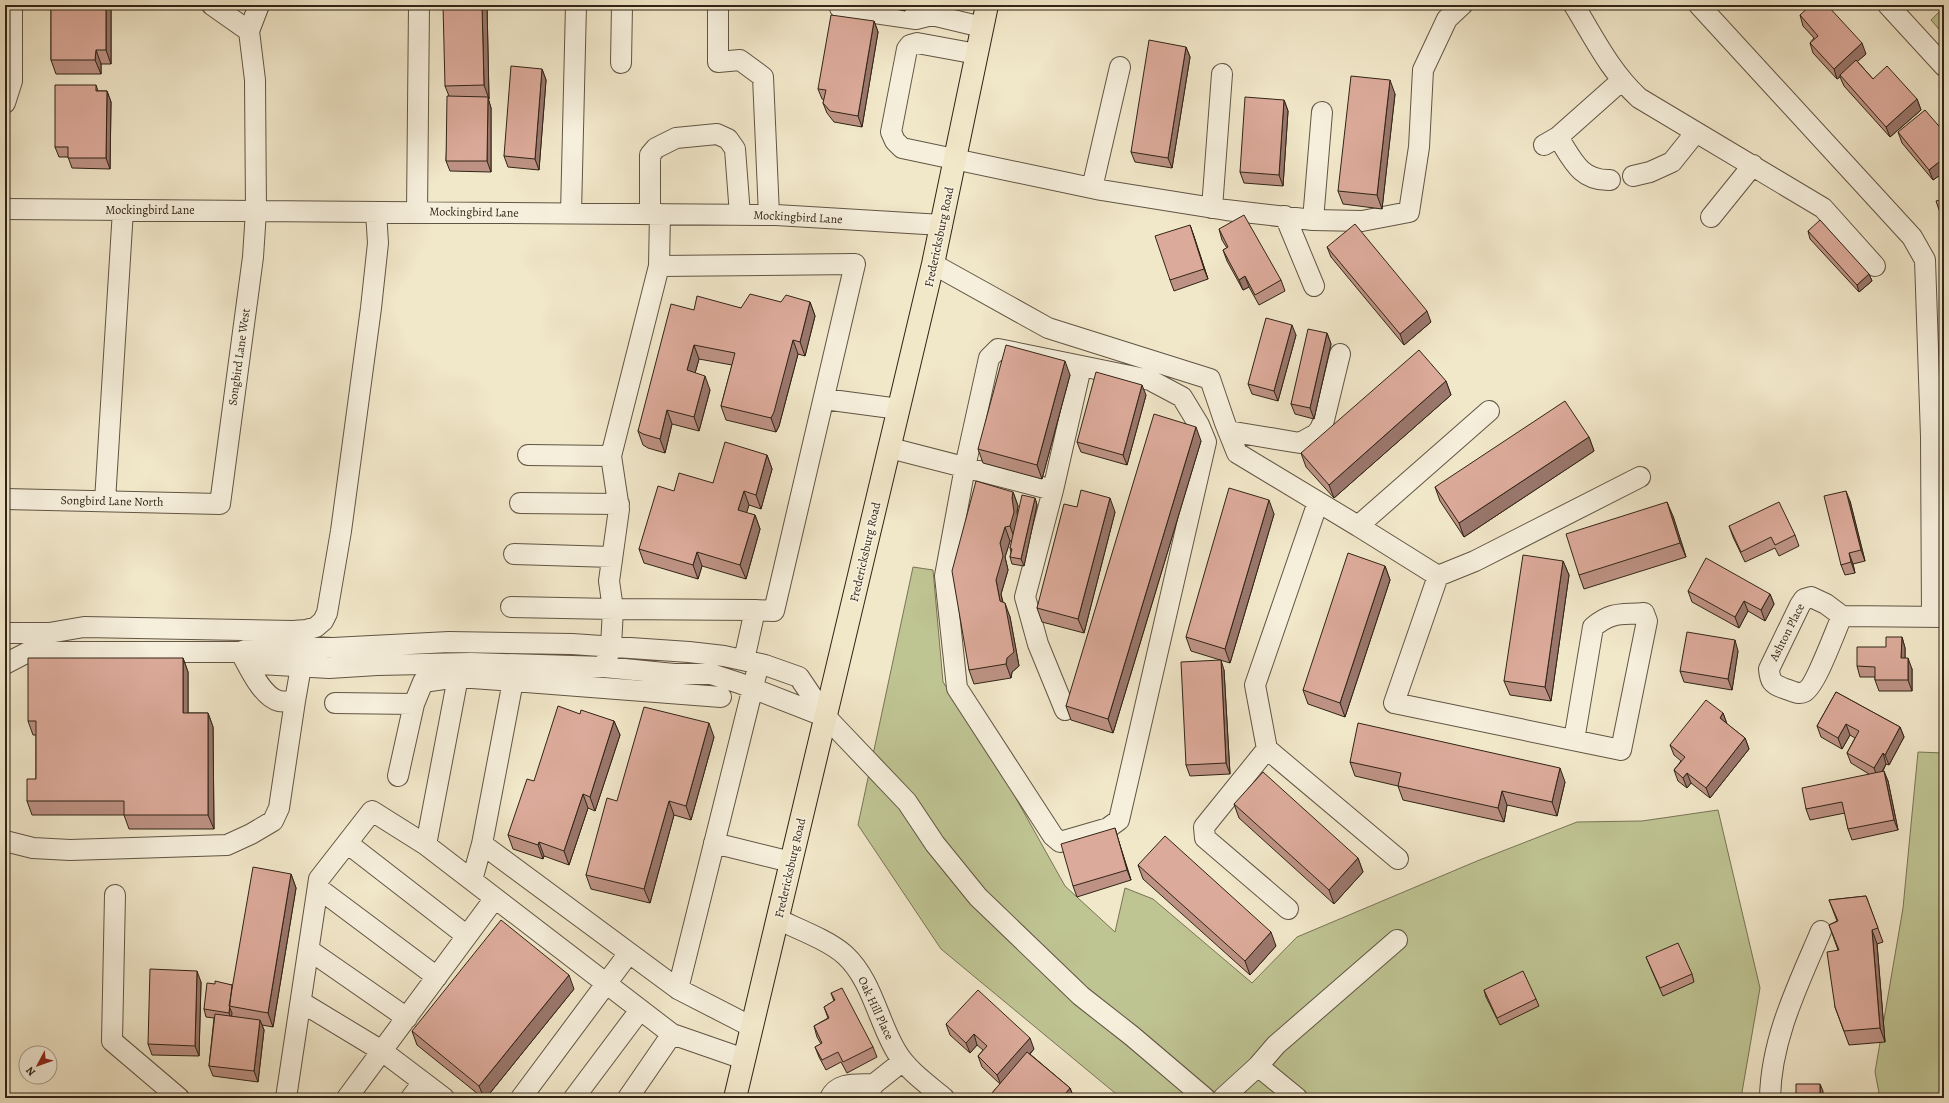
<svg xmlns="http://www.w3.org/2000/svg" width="1949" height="1103" font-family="Alegreya,serif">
	<rect width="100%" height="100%" fill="#f1e7c9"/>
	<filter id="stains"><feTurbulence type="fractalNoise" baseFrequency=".005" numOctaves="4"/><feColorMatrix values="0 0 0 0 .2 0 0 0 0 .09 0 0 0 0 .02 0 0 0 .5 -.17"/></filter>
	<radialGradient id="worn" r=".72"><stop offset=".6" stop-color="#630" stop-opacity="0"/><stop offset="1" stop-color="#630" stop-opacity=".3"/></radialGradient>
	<path fill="#bfc493" stroke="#787455" d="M1944,7V35L1931,20Z
		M913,567L933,570L943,682L1008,784L1065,886L1115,932L1125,888L1153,899L1252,983L1297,937L1477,861L1577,822L1642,821L1718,810L1760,988L1741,1098H1121L941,949L858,825Z
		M1918,752L1944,753V1098H1880L1875,1072L1903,908Z"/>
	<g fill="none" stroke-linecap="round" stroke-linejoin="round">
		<g stroke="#615544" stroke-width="22">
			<path id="minor" d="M212,5L249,31
				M718,5V62L740,60L763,77L769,215
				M841,5L840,8L916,19L932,15L982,27
				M1574,5C1594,38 1610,71 1639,98L1823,208L1875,266
				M1699,5L1912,237L1925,260L1931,437L1932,617
				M1888,5L1944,66
				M977,54L917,43L910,45L907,49L891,132L895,141L902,148L1101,190L1226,210L1313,220L1362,221L1409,212L1419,147L1423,70L1447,19L1462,5
				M621,63L622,5
				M5,103L12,81V5
				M1558,137C1572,159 1580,181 1610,180
				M1544,145L1558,137L1621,81
				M1633,176L1650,172L1672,162L1696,132
				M1092,188L1120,67
				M1212,208L1222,74
				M5,209L776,215L942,225
				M417,212L419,5
				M571,213L576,5
				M650,214V155L656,148L676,138L717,134L728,139L735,149L740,215
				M1285,216L1314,286
				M1711,217L1753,165
				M1313,220L1322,112
				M933,264L1048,328L1210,379L1225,423L1237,453L1358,526L1489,411
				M659,266L660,214
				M998,349L1150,380L1182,397L1199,425L1206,442L1119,820L1108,828L1060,842L1053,836L957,688L945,576L965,467L989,358Z
				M824,399L899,409
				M1228,431L1300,443L1316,434L1320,429L1324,420L1340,354
				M890,448L1053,490L1081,367
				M528,455L611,456
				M1053,490L1025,597L1038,644L1065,710
				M5,499L220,504L253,257L256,211L255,80L249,31L259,5
				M105,501L123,210
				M1318,502L1255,685L1267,749L1398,859
				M520,503L619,504
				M1358,526L1438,576L1394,703L1621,750L1647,621L1644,613C1620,615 1613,611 1593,627L1574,740
				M514,554L612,557
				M1438,576L1475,561L1640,477
				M511,607L613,609L609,581L619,509L611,456L659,266L855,264L774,611L755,610L744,660
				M1842,616C1836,629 1815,688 1804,692C1798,695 1790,690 1783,688C1772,684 1770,681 1769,669L1800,605L1804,599L1811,597L1826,604L1842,616L1944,617
				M5,633H49L84,627L293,631L306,630L316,627L323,621L327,613L341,531L371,308L378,243L376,212
				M240,652L260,664L329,668L377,665L471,663L604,667L674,674H711L739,683L826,717
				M607,659L611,646L613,609L755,610
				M5,664L28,652H240L260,645L333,648L449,642L572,644L689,652L724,656L765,665L799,677L826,717L907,802L935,844L978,897L1081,996L1132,1036L1205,1098
				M459,665L458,677L513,681
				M721,697L513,681L482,844L678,989L752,1027
				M295,701L303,655
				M1267,749L1204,827L1205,838L1288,909
				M398,776L414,704
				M5,841L33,848L70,850L227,845L251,834L273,821L279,808L295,701C290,701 283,702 279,701C262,697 249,667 241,653
				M347,843L467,936
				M714,843L791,862
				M426,845L672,1034L744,1059
				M472,880L482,844
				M318,888L437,977
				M115,895L112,1041L179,1098
				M777,919C798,929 828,940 845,955C872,980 878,1021 896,1051C907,1070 927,1084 944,1098
				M309,950L407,1018
				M678,989L756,675
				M301,1002L382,1051L423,1082
				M1258,1066L1297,1098
				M286,1098L319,879L372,811L426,845L458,677L423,682L414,704L335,703
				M347,1098L495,898
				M411,1098L423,1082L444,1098
				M521,1098L629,953
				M574,1098L640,1010
				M628,1098L672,1034
				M830,1098C838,1081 858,1085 874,1084
				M866,1098L874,1084L903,1061
				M1223,1098L1258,1066L1276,1045L1397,940
				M1770,1098C1771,1039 1798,985 1821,931"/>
		</g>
		<g stroke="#312417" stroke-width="24">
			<path id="major" d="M735,1098L933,264L987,5"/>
		</g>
		<use href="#minor" stroke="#f6efdc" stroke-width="20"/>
		<use href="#major" stroke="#f1e7c9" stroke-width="22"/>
	</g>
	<path fill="#bd9284" stroke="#312417" d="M51,5H111V64H101V74H56L51,60Z
		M487,5L489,99H488L491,108V172L450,171L446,161L449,96L445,86Z
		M874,5H907L905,11Z
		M1800,15L1866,54L1857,61L1873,79L1917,99L1921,110L1890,137L1844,86L1840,77L1837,79L1813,53L1810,43L1814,38L1803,26Z
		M874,21L878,32L862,127L834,122L827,113L823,103L824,100L822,99L818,89Z
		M1186,47L1190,57L1172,168L1135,162L1131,152Z
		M542,69L546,80L539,170L508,167L504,156Z
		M96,85L98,91H107L111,102L110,169L72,168L68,157H59L55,147Z
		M1395,94L1382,209L1343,204L1338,191Z
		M1284,100L1288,111L1283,186L1244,183L1240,172Z
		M1898,132H1944V174L1943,173L1933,180L1902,143Z
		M1190,225L1208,279L1174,291L1170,280Z
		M1219,229L1281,280L1285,291L1259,305L1249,287L1243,290L1227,261L1223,250L1227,248L1222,240Z
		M1808,231L1869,274L1872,281L1859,292L1810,239Z
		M1327,247L1431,322L1404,345L1331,257Z
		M810,302L815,316L805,356L798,354L779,426L776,432L726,420L721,406L732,365L699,359L695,373L710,390L699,431L672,424L665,453L648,448L643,445L638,431L694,310L741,308Z
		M1327,333L1331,344L1314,419L1295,414L1291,404Z
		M1296,335L1278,401L1252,394L1248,384Z
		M1070,375L1042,479L983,463L978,449Z
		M1446,381L1451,395L1334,498L1306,467L1301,453Z
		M1146,395L1127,465L1081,452L1077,442Z
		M1589,437L1594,451L1464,537L1440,501L1435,487Z
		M1201,441L1113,733L1071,720L1066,706Z
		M767,455L772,469L761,509L749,505L746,513L755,515L760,529L746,579L702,566L698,579L644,563L639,549L674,491L713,483Z
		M1013,492L1018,506L1017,512V515L1035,498L1037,505L1024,566L1012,564L1010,557L1011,552L1010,548L1012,541H1010L1005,557L1008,570L1001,594L1003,602L1010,617L1019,666L1012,672L1011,678L974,684L969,670Z
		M1850,501L1865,561L1853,564L1855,573L1845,575L1841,565Z
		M1077,507L1115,512L1084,633L1042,622L1037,608Z
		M1274,514L1230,663L1191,651L1186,637Z
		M1673,516L1686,557L1584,589L1579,575Z
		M1729,526L1795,535L1799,546L1779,556L1775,548L1745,562L1733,537Z
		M1563,561L1569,575L1551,701L1510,695L1504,681Z
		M1385,566L1390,580L1345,717L1308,704L1303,690Z
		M1688,591L1770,594L1774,604L1765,621L1748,611L1739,628L1692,602Z
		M1902,637L1905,648V658L1912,669V691H1879L1875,680V677H1860L1857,666Z
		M1738,651L1732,690L1684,682L1680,671Z
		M183,658L188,672V713H208L213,727L214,829H129L124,815H32L27,801L36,779V735H33L28,721Z
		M1224,670L1230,774L1190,776L1186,765Z
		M1944,678V719L1940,709Z
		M1836,692L1900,727L1904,737L1889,765L1886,764L1883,771L1888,781L1898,830L1852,840L1848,829L1845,813L1810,820L1806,809L1869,774L1851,763L1847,753L1855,738L1850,735L1842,749L1821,737L1817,726Z
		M1723,713L1727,724L1745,738L1749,749L1710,798L1691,783L1687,788L1678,781L1674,770L1681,761L1674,755L1670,745Z
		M580,714L614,721L620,735L595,811L588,808L569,865L544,856L543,859L513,849L508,835L534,781Z
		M714,737L691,820L674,815L650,903L591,889L586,875L617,801Z
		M1350,762L1565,782L1557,816L1507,805L1504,822L1403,800L1398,786L1355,776Z
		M1234,804L1358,858L1363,872L1334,904L1239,818Z
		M1118,839L1131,880L1077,897L1073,886Z
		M1138,865L1276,946L1250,975L1143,879Z
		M291,874L296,888L273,1027L262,1025L264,1030L258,1082L213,1076L209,1066L214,1018L206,1017L204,1009L215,984L232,985L233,986Z
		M1866,896L1883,942L1877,944L1885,1042L1849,1045L1835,1007L1838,950L1829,925L1837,921L1829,900Z
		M1646,957L1692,974L1694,982L1663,996Z
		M201,982L199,1056L152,1055L148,1044Z
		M574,989L486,1098H483L417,1045L412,1031Z
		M1484,990L1536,999L1539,1006L1500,1025L1486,997Z
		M831,993L873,1047L877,1057L847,1073L841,1062L826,1070L819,1057L815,1047L821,1044L817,1037L814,1026L828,1018L824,1007L834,1001Z
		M946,1024L1034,1049L1030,1054L1070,1088L1074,1098H994L992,1093L1000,1084L982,1067L978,1056L983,1050L977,1045L970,1053L950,1035Z"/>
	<path fill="#9a776c" stroke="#312417" d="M106,5H111V64L106,50Z
		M482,5H487L489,99L484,85Z
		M903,5H907L905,11Z
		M874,21L878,32L862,127L858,116Z
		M1862,43L1866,54L1841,76L1840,75V77L1837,79L1834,69Z
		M1186,47L1190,57L1172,168L1168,158Z
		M96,50L101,64V74L95,60Z
		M542,69L546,80L539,170L535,159Z
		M1390,80L1395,94L1382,209L1377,195Z
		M107,91L111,102L110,169L106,158Z
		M488,97L491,108V172L487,161Z
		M1917,99L1921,110L1890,137L1886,127Z
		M1284,100L1288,111L1283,186L1279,175Z
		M1939,162L1943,173L1933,180L1929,170Z
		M1190,225L1194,236L1208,279L1204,269Z
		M1869,274L1872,281L1859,292L1857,285Z
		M1245,276L1249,287L1243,290L1239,280Z
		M810,302L815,316L805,356L800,342Z
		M1427,311L1431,322L1404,345L1400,334Z
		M1292,325L1296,335L1278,401L1274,391Z
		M1327,333L1331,344L1314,419L1310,408Z
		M793,340L798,354L779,426L776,432L771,418Z
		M694,345L699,359L692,384L687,370Z
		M1065,361L1070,375L1042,479L1037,465Z
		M705,376L710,390L699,431L694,417Z
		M1446,381L1451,395L1334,498L1329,485Z
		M1142,385L1146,395L1127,465L1123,455Z
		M667,410L672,424L665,453L660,439Z
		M1196,427L1201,441L1113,733L1108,719Z
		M1589,437L1594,451L1464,537L1459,523Z
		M767,455L772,469L761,509L756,495Z
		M744,491L749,505L743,524L738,510Z
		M1846,491L1850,501L1865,561L1861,550Z
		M1013,492L1018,506L1017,512L1019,526L1015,540L1010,526L1012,498Z
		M1035,498L1037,505L1024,566L1021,559Z
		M1110,498L1115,512L1084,633L1078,619Z
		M1269,500L1274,514L1230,663L1225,649Z
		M1667,502L1673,516L1686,557L1680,543Z
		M755,515L760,529L746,579L740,565Z
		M1005,527L1010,541L1005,557L1008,570L1001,594L1005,615L1000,601L996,580L1000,543Z
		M697,552L702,566L698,579L693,565Z
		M1849,553L1853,564L1855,573L1851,562Z
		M1563,561L1569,575L1551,701L1545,687Z
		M1385,566L1390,580L1345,717L1340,703Z
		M1770,594L1774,604L1765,621L1761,610Z
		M1744,601L1748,611L1739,628L1735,617Z
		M1005,603L1010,617L1019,666L1012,672L1011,678L1006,664Z
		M1902,637L1905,648V669L1901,658Z
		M1735,640L1738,651L1732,690L1728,679Z
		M183,658L188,672V727L183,713Z
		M1908,658L1912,669V691L1908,680Z
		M1221,660L1224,670L1230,774L1226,763Z
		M208,713L213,727L214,829L208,815Z
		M1723,713L1727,724L1720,718Z
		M614,721L620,735L595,811L590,797Z
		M709,723L714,737L691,820L686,806Z
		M1846,724L1850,735L1842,749L1838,738Z
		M1900,727L1904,737L1889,765L1885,755Z
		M1745,738L1749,749L1710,798L1706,788Z
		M1883,753L1886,764L1878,779L1874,768Z
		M1560,768L1565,782L1557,816L1552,802Z
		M1884,771L1888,781L1898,830L1894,820Z
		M1687,773L1691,783L1687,788L1683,778Z
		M1502,791L1507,805L1504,822L1498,808Z
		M583,794L588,808L569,865L564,851Z
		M669,801L674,815L650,903L644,889Z
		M1115,828L1118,839L1131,880L1127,870Z
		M539,842L544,856L543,859L538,845Z
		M1358,858L1363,872L1334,904L1329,890Z
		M291,874L296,888L273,1027L268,1013Z
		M1872,930L1877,944L1885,1042L1880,1028Z
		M1271,932L1276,946L1250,975L1245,961Z
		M197,971L201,982L199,1056L195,1046Z
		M569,975L574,989L486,1098H484L479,1086Z
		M229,1006L232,1013L231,1020L229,1013Z
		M260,1020L264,1030L258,1082L254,1071Z
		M974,1034L977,1045L970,1053L966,1043Z
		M1030,1038L1034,1049L1001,1085L997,1075Z
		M1820,1084L1823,1091V1098H1820Z
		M1070,1088L1074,1098H1062Z"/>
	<path fill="#dcaa9a" stroke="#312417" d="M51,5H106V50H96L95,60H51Z
		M443,5H482L484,85L445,86Z
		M1811,5H1827L1862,43L1834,69L1810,43L1818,36L1800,15Z
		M831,15L874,21L858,116L830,111L823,103L826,90L818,89Z
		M1149,40L1186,47L1168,158L1131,152Z
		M1856,60L1873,79L1887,66L1917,99L1886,127L1840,75Z
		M511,66L542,69L535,159L504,156Z
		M1351,76L1390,80L1377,195L1338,191Z
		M55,85H96V91H107L106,158H68V147H55Z
		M447,96L488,97L487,161H446Z
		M1245,97L1284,100L1279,175L1240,172Z
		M1925,110L1944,132V168L1939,162L1929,170L1898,132Z
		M1944,199V224L1936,201Z
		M1244,215L1281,280L1255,295L1245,276L1239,280L1223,250L1228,247L1219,229Z
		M1820,220L1869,274L1857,285L1808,231Z
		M1355,224L1427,311L1400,334L1327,247Z
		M1190,225L1204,269L1170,280L1155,236Z
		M750,294L781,302L786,295L810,302L800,342L793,340L774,412L771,418L721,406L735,353L694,345L687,370L705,376L694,417L667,410L660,439L643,434L638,431L671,304L694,310L697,296L741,308Z
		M1266,318L1292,325L1274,391L1248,384Z
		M1308,329L1327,333L1310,408L1291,404Z
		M1006,345L1065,361L1037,465L978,449Z
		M1419,350L1446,381L1329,485L1301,453Z
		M1096,372L1142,385L1123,455L1077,442Z
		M1565,401L1589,437L1459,523L1435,487Z
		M1154,414L1196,427L1108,719L1066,706Z
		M725,442L767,455L756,495L744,491L738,510L755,515L740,565L697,552L693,565L639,549L658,486L674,491L679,473L713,483Z
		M976,481L1013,492L1012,498L1014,512L1010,526L1005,527L1000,543L1003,556L996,580L1000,601L1005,603L1014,652L1007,658L1006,664L969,670L952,571Z
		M1229,488L1269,500L1225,649L1186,637Z
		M1081,490L1110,498L1078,619L1037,608L1064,504L1077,507Z
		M1846,491L1861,550L1849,553L1851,562L1841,565L1824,496Z
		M1022,495L1035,498L1021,559L1010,557L1012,549L1010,548Z
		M1667,502L1680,543L1579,575L1566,534Z
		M1779,502L1795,535L1775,545L1771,537L1741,552L1729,526Z
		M1348,553L1385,566L1340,703L1303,690Z
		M1523,555L1563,561L1545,687L1504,681Z
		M1706,558L1770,594L1761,610L1744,601L1735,617L1688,591Z
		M1687,632L1735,640L1728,679L1680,671Z
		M1886,637H1902L1901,658H1908V680H1875V667L1857,666V647H1886Z
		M28,658H183V713H208V815H124V801H27V779H36V721H28Z
		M1221,660L1226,763L1186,765L1181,662Z
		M1941,678H1944V709H1940Z
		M1836,692L1900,727L1885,755L1883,753L1874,768L1847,753L1859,731L1846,724L1838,738L1817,726Z
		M1706,700L1723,713L1720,718L1745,738L1706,788L1687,773L1683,778L1674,770L1685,757L1670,745Z
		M558,706L580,714L581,710L614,721L590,797L583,794L564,851L539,842L538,845L508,835L527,779L534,781Z
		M644,707L709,723L686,806L669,801L644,889L586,875L607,798L617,801Z
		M1358,723L1560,768L1552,802L1502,791L1498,808L1398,786L1401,773L1350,762Z
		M1884,771L1894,820L1848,829L1842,802L1806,809L1802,788Z
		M1263,772L1358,858L1329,890L1234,804Z
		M1115,828L1127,870L1073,886L1061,844Z
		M1165,836L1271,932L1245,961L1138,865Z
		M253,867L291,874L268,1013L229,1006Z
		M1866,896L1878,928L1872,930L1880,1028L1844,1031L1835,1007L1827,952L1839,950L1829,925L1838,921L1829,900Z
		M501,920L569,975L479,1086L412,1031Z
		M1678,943L1692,974L1660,988L1646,957Z
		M150,969L197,971L195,1046L148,1044Z
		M1523,971L1536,999L1497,1018L1484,990Z
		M215,981L232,985L229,1013L204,1009L207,983L215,984Z
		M842,988L873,1047L843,1062L838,1052L822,1060L815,1047L822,1043L814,1026L829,1018L824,1007L835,1000L831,993Z
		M978,990L1030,1038L997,1075L978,1056L987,1046L974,1034L966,1043L946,1024Z
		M215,1014L260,1020L254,1071L209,1066Z
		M1027,1052L1070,1088L1062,1098H998L992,1093Z
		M1796,1084H1820V1098H1796Z"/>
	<g text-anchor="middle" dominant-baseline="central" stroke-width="3.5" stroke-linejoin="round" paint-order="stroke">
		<g font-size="12" fill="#312417" stroke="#f6efdc">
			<text x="150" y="210">Mockingbird Lane</text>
			<text transform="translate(474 212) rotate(1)">Mockingbird Lane</text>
			<text transform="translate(798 217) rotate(3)">Mockingbird Lane</text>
			<text transform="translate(939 237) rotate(-78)">Fredericksburg Road</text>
			<text transform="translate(239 357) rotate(-82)">Songbird Lane West</text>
			<text transform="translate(112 501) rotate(1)">Songbird Lane North</text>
			<text transform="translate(865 552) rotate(-77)">Fredericksburg Road</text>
			<text transform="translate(1787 632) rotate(-63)">Ashton Place</text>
			<text transform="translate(790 868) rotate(-77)">Fredericksburg Road</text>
			<text transform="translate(876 1008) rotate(65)">Oak Hill Place</text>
		</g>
	</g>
	<rect width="1949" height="1103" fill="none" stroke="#f1e7c9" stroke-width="20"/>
	<rect x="6" y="6" width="1937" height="1091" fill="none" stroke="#312417" stroke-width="2"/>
	<rect x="10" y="10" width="1929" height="1083" fill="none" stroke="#312417"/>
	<g transform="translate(38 1065) rotate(229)"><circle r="19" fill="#f6efdc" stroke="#a79e8d"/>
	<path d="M0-3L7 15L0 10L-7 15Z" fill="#8f2418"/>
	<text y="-6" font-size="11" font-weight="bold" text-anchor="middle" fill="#312417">N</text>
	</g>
	<rect width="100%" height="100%" filter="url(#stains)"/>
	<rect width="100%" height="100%" fill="url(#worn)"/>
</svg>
